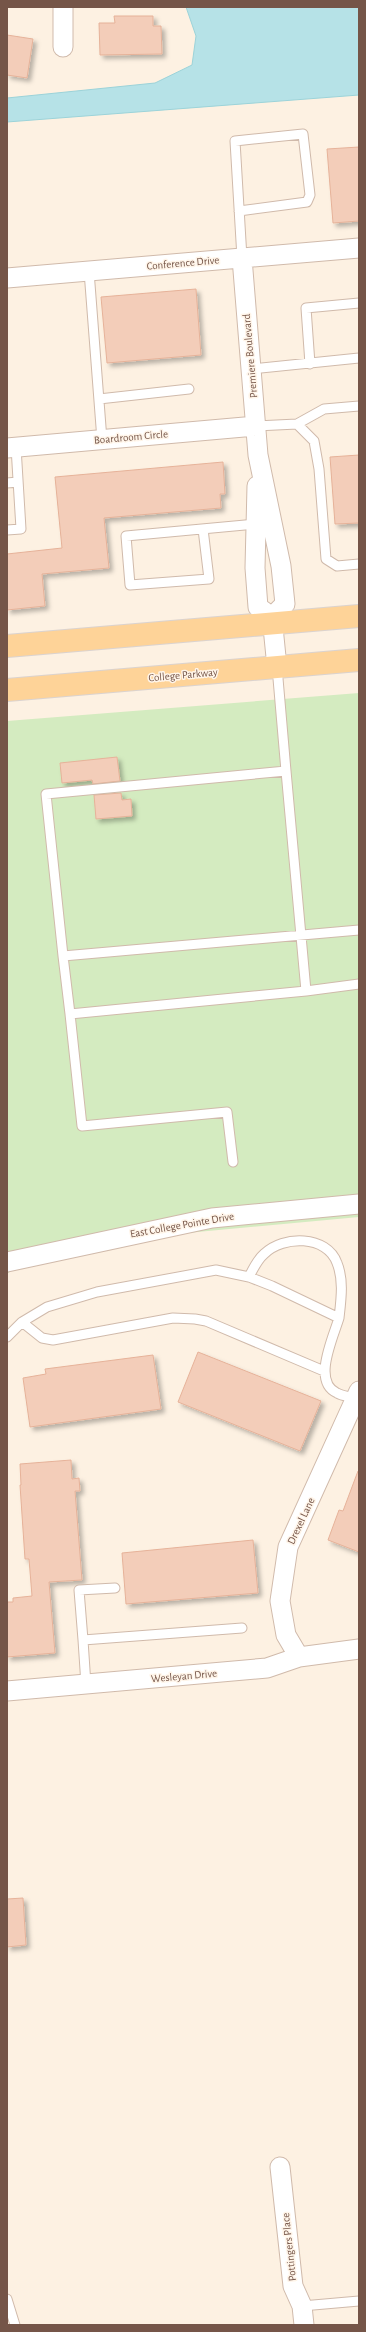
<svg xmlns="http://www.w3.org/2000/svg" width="366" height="2332" font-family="'Alegreya Sans',sans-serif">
	<defs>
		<filter id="shadow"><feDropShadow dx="3.5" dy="3.5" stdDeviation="2" flood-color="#0004"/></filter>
	</defs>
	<rect width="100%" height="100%" fill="#fdf1e2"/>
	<path fill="#d4ebc0" d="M359,693V1217L133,1238L20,1264L7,1274V721Z"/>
	<path fill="#b6e2e7" stroke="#9cd3d9" d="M186,7H359V95L7,122V98L155,83L192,65L196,36Z"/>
	<path fill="#f3cdb9" stroke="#e6b299" filter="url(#shadow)" d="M114,16H153V26H161L162,54L100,55L99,23H115Z
		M7,35L33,39L27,78L7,75Z
		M359,147V221L333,223L327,149Z
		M196,289L201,355L107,363L101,297Z
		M359,455V523L335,524L330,457Z
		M223,462L225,494H220L221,508L104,518L109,568L42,574L45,606L7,610V554L62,548L55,477Z
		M117,757L120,781L93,784L92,780L62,783L60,763Z
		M121,793L122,800L131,799L132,816L96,819L94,795Z
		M198,1352L321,1401L300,1451L178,1402Z
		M153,1355L161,1409L30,1427L23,1378L46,1374L45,1369Z
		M71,1460L72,1479L79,1478L80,1491H75L82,1580L49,1582L55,1653L7,1657V1602H13V1598L32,1596L29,1559H25L20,1485H21L20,1464Z
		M358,1471H359V1552L328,1540L339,1510L343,1511Z
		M253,1540L258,1593L126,1604L122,1553Z
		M23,1898L26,1945L7,1947V1899Z"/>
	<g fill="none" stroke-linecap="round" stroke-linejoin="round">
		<g stroke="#d0baab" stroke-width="11">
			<path id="service" d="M239,211L307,202L310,195L303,134L235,141L242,258
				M89,271L102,440
				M310,364L306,308L359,303
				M251,369L359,358
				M99,399L189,389
				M297,424L314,441L319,469L326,559L337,566L359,564
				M256,426L297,424L324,409L359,406
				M7,483L18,482
				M203,529L209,579L130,585L126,536L256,524
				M7,530L21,529L16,447
				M277,667L286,771
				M63,956L70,1014
				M306,991L359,984
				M233,1162L227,1112L82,1126L70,1014L306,991L286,771L46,794L63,956L359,930
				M249,1277C253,1269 257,1260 264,1254C283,1235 327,1235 337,1263C344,1280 341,1300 339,1318
				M22,1322L42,1338L53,1340L173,1318L195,1319L206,1321L324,1371
				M7,1337L22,1322L47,1307L97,1292L216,1270L249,1277L272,1286L339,1318C333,1338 312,1382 337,1393C344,1397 352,1396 358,1400
				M83,1640L79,1590L115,1588
				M86,1685L83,1640L242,1628
				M7,2299L15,2325
				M302,2306L359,2301"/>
		</g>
		<g stroke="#d0baab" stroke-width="21">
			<path id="minor" d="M63,47V7
				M242,258L258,455L281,566L285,604L272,617
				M7,278L359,248
				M7,448L256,426
				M257,486L255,568L258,607L272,617L277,667
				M7,1262L212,1218L359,1204
				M299,1657L286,1635L280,1601L288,1547L359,1391
				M7,1691L267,1668L299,1657L359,1649
				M280,2167L293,2286L302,2306L304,2325"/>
		</g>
		<g stroke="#dbd3cf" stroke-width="24">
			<path id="primary" d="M7,646L359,616
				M7,690L359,660"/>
		</g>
		<use href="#service" stroke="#fff" stroke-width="9"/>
		<use href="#minor" stroke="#fff" stroke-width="19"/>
		<use href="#primary" stroke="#fed398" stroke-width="22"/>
	</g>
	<g text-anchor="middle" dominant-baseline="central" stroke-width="3" stroke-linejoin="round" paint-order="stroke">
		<g font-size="11" fill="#755548" stroke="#fff5e9">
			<text transform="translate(183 263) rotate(-5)">Conference Drive</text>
			<text transform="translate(250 356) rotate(-95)">Premiere Boulevard</text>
			<text transform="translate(131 437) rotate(-5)">Boardroom Circle</text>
			<text transform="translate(183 675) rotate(-5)">College Parkway</text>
			<text transform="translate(182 1225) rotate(-10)">East College Pointe Drive</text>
			<text transform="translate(301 1521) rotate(-65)">Drexel Lane</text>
			<text transform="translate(184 1676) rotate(-5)">Wesleyan Drive</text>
			<text transform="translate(289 2247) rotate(-96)">Pottingers Place</text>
		</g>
	</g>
	<rect width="366" height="2332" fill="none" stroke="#755548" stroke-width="16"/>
</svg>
